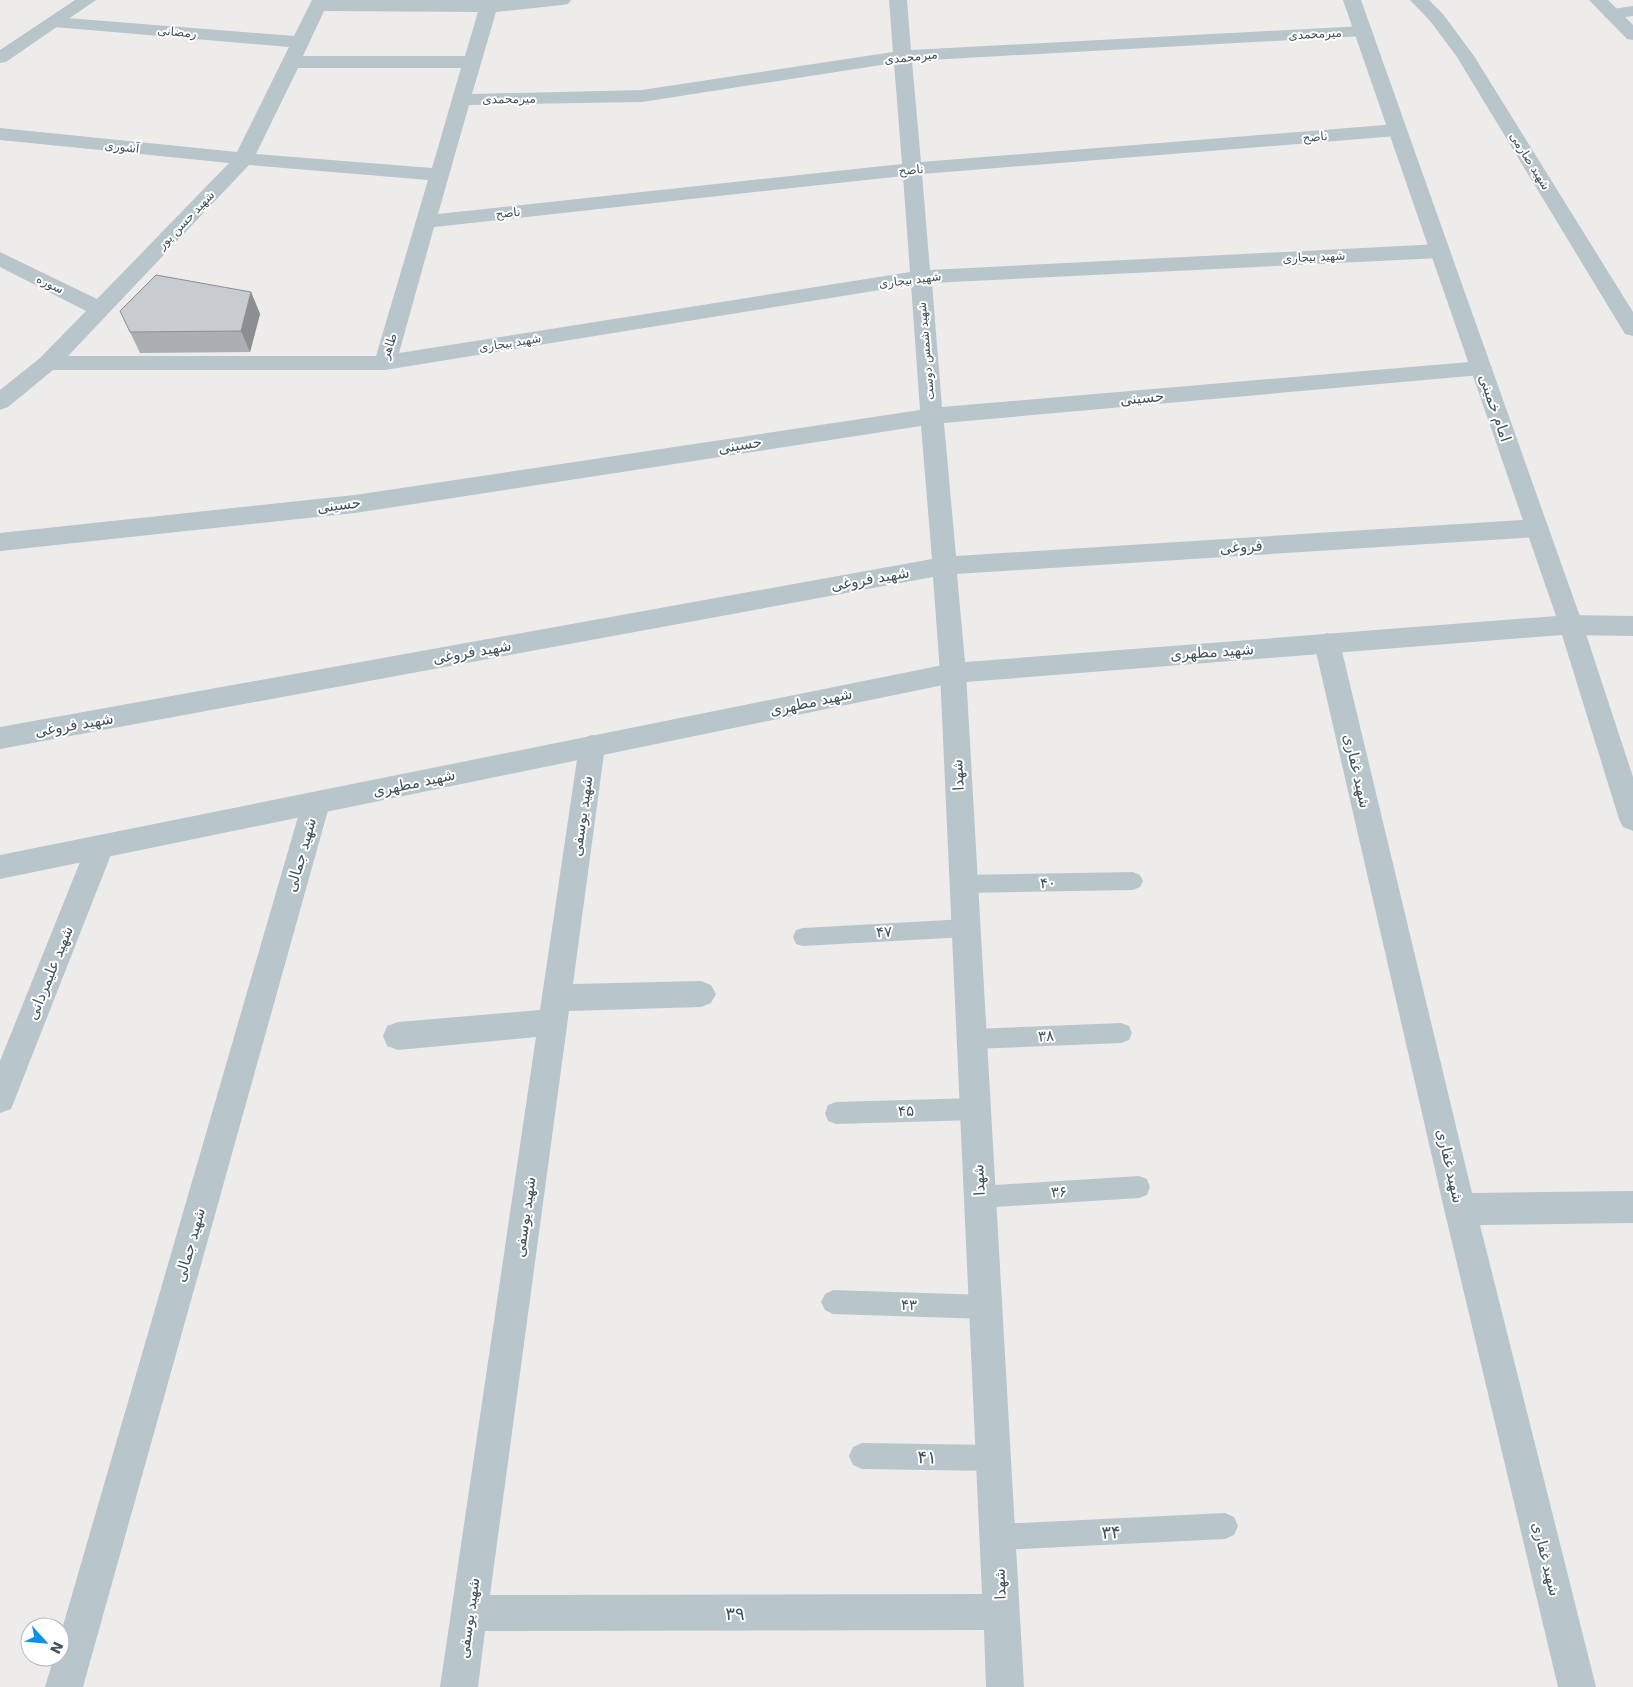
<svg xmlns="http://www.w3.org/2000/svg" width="1633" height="1687" font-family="'DejaVu Sans',Vazirmatn,sans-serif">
	<rect width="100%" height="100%" fill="#eeebeb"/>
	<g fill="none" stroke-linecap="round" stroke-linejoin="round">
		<path fill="#b8c6cc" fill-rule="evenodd" d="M1133,872L1140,875L1143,881L1140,887L1133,890L964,893L957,890L954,884L957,878L964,875Z
			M966,919L973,921L976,928L973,935L966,937L803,946L796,944L793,937L796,930L803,928Z
			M1121,1023L1129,1026L1132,1033L1129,1040L1121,1043L972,1049L964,1046L961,1039L964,1032L972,1029Z
			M975,1098L983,1101L986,1109L983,1117L975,1120L836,1124L828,1121L825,1113L828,1105L836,1102Z
			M1139,1176L1147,1179L1150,1187L1147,1195L1139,1198L980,1208L972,1205L968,1197L972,1189L980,1186Z
			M833,1290L985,1295L993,1299L997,1307L993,1315L985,1319L833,1314L825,1310L821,1302L825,1294Z
			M862,1443L993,1445L1002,1449L1006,1458L1002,1467L993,1471L862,1469L853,1465L849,1456L853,1447Z
			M1225,1513L1234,1517L1238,1526L1234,1535L1225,1539L998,1550L989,1546L985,1537L989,1528L998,1524Z"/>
		<path fill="#b8c6cc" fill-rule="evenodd" d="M312,0H571L568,4L562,5L496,12L472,94L642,90L893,52L889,0H907L911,50L1363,26L1369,27L1372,31L1369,35L1363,36L912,61L921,162L1397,124L1404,126L1407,130L1404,134L1397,136L922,174L930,270L1440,244L1447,246L1450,251L1447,256L1440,258L932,283L942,407L1481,361L1489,363L1492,368L1489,373L1481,375L944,423L956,556L1537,519L1545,522L1549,528L1545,534L1537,537L957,574L966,673L1024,1687H986L984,1630L485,1631L478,1687H440L536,1037L398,1050L387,1046L383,1036L387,1026L398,1022L540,1010L579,746L583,738L592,735L601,738L605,746L573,984L701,981L711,985L716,994L711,1003L701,1007L569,1011L490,1595L982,1594L940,673L933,577L0,749V727L932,559L921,426L355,513L0,551V533L355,495L920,410L911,285L385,370H53L8,407L0,410V390L40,358L86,311L0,267V252L97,299L229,163L0,140V128L237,152L289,47L54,27L48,26L45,22L48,18L54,17L294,36ZM324,11L478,12L465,56H303ZM894,63L902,164L438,214L469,105L642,102ZM298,68H461L432,168L256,154ZM249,165L428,180L376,356H68ZM903,176L910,272L399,353L434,227Z
			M1633,6V16L1612,19L1606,18L1603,14L1606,10Z
			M1571,615L1633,616V636L1571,635L1562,632L1559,625L1562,618Z
			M1327,633L1336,636L1340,643L1472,1193L1633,1191V1223L1480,1225L1596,1687H1558L1444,1209L1314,643L1318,636Z
			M316,792L326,795L330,803L83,1687H45L54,1657H60V1636L302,803L306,795Z
			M100,835L110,839L114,847L15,1099L11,1109L0,1113V1061L86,847L90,839Z"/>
		<path fill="#b8c6cc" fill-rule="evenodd" d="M75,0H96L6,62L0,63V50Z
			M1343,0H1361L1583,625L1633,777V831L1623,827L1619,819L1562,635L953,683L0,879V855L953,663L1556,616Z
			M1410,0H1429L1443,14L1474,56L1633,312V336L1625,334L1457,57L1431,22Z
			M1589,0H1608L1633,25V40L1627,39Z"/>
	</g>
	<path fill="#abafb4" d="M251,292L260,314L250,352L140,353L130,332Z"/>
	<path fill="#8b8f92" d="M251,292L260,314L250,352L241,331Z"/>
	<path fill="#c7ccd1" stroke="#8b8f92" d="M156,275L251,292L241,331L130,332L120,311Z"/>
	<g text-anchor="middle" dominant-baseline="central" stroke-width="4" stroke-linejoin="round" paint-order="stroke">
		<g font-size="12" fill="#42535a" stroke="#fff">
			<text transform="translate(177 32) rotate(5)">رمضانی</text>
			<text transform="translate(1315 34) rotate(-3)">میرمحمدی</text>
			<text transform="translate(911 57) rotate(-6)">میرمحمدی</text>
			<text transform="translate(509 99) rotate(-1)">میرمحمدی</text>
			<text transform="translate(1315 137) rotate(-5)">ناصح</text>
			<text transform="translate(122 147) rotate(6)">آشوری</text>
			<text transform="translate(1530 161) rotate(58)">شهید صارمی</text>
			<text transform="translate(911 170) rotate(-5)">ناصح</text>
			<text transform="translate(508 213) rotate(-6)">ناصح</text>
			<text transform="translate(186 220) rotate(-46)">شهید حسن پور</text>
			<text transform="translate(1314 257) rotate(-3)">شهید بیجاری</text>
			<text transform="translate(910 280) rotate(-7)">شهید بیجاری</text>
			<text transform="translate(50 284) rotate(26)">سوره</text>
			<text transform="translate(510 343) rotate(-9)">شهید بیجاری</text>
			<text transform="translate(389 346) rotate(-71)">طاهر</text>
			<text transform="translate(926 351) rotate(-95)">شهید شمس دوست</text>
		</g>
		<g font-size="15" fill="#42535a" stroke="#fff">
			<text transform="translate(1142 398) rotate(-5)">حسینی</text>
			<text transform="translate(1495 408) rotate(71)">امام خمینی</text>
			<text transform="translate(740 445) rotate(-9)">حسینی</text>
			<text transform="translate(339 505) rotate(-7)">حسینی</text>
			<text transform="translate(1241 547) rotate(-4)">فروغی</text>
			<text transform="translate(870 579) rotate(-10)">شهید فروغی</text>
			<text transform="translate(472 652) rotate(-10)">شهید فروغی</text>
			<text transform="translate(1212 652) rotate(-4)">شهید مطهری</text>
			<text transform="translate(811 702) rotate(-12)">شهید مطهری</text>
			<text transform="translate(74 725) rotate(-10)">شهید فروغی</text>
			<text transform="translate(1357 771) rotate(77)">شهید غفاری</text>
			<text transform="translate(958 775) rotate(-93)">شهدا</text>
			<text transform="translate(414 783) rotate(-12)">شهید مطهری</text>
			<text transform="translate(582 816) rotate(-82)">شهید یوسفی</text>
			<text transform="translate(301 855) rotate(-74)">شهید جمالی</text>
			<text transform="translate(1048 883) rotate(-1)">۴۰</text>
			<text transform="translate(884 932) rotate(-3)">۴۷</text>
			<text transform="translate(50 973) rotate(-68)">شهید علیمردانی</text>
			<text transform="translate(1046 1036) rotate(-3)">۳۸</text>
			<text transform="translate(906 1111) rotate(-2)">۴۵</text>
			<text transform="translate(1450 1166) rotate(77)">شهید غفاری</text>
			<text transform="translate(979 1180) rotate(-93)">شهدا</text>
			<text transform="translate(1059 1192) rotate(-4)">۳۶</text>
			<text transform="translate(525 1217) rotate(-82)">شهید یوسفی</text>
			<text transform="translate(190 1245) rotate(-74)">شهید جمالی</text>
			<text transform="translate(909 1305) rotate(2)">۴۳</text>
			<text transform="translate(1546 1559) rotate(76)">شهید غفاری</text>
			<text transform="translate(1000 1584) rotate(-92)">شهدا</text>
			<text transform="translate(469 1618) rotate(-82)">شهید یوسفی</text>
		</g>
		<g font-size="18" fill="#42535a" stroke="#fff">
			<text transform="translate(927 1457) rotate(1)">۴۱</text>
			<text transform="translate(1111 1532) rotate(-3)">۳۴</text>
			<text x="735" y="1613">۳۹</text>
		</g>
	</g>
	<g transform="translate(45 1642) rotate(116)"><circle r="24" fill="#ffffff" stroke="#b3babd"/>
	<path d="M0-4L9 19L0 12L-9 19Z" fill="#0b92e8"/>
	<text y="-8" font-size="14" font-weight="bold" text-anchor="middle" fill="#42535a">N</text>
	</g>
</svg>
